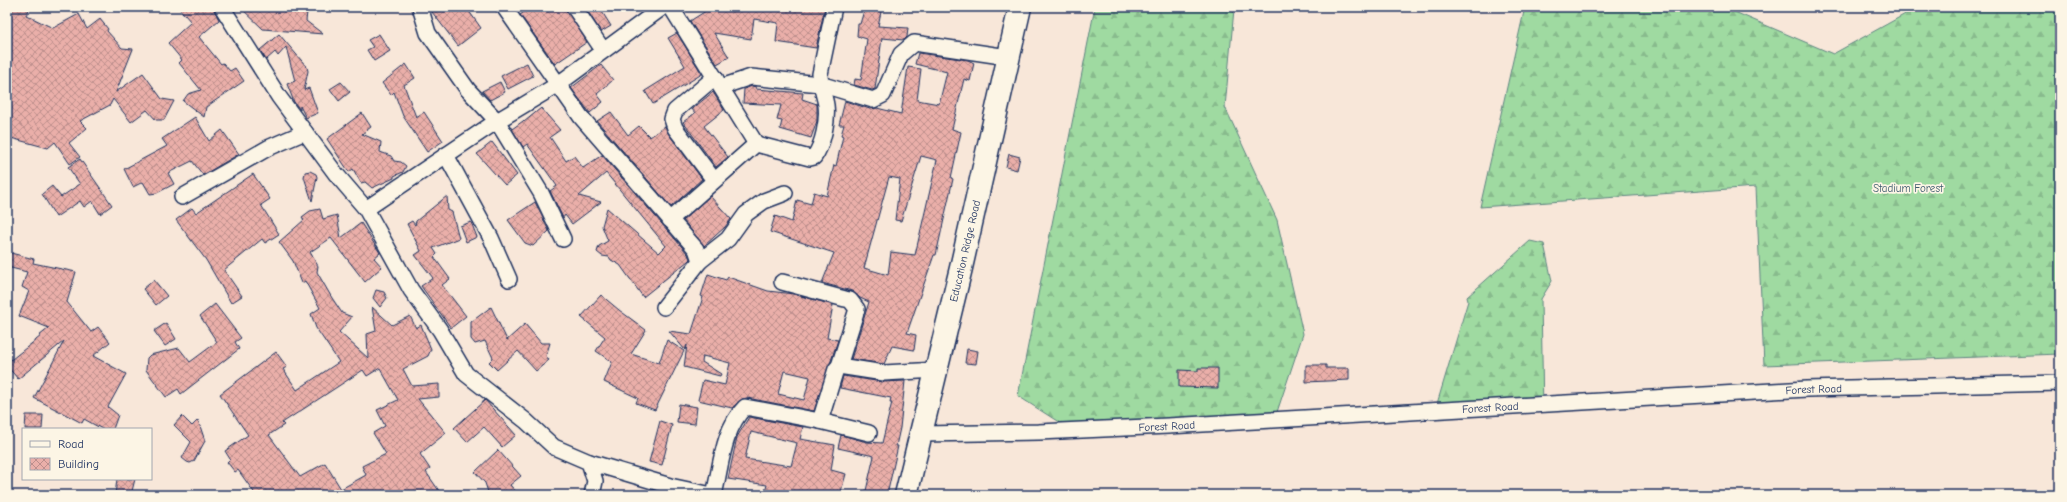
<svg xmlns="http://www.w3.org/2000/svg" width="2067" height="502" font-family="'Comic Neue',sans-serif">
	<defs>
		<pattern id="forest-firs" width="22" height="20" patternUnits="userSpaceOnUse"><rect width="22" height="20" fill="#9fdaa1"/><path d="M5 1l3.5 6h-7zM16 11l3.5 6h-7z" fill="#88bb8d"/></pattern>
		<pattern id="building-cross-hatch" width="8" height="8" patternUnits="userSpaceOnUse"><rect width="8" height="8" fill="#eaafa9"/><path d="M0 0l8 8M0 8l8-8" fill="none" stroke="#bd8f8d"/></pattern>
	</defs>
	<rect width="100%" height="100%" fill="#f8e7d9"/>
	<filter id="ink" filterUnits="userSpaceOnUse"><feTurbulence type="fractalNoise" baseFrequency=".025" numOctaves="2"/><feDisplacementMap in="SourceGraphic" scale="8" xChannelSelector="R" yChannelSelector="G"/><feConvolveMatrix kernelMatrix="1 2 1 2 8 2 1 2 1" color-interpolation-filters="sRGB"/></filter>
	<g filter="url(#ink)">
		<path fill="url(#forest-firs)" stroke="#5d8480" d="M1095,7H1232L1234,9L1225,107L1277,220L1303,334L1276,415L1068,428L1018,396Z
			M1525,7H1723L1833,54L1918,7H2060V354L1764,365L1756,187L1480,207Z
			M1530,241L1544,244L1552,281L1541,299L1543,412L1433,417L1468,301L1467,297Z"/>
		<path fill="url(#building-cross-hatch)" stroke="#1b2f5e" fill-rule="evenodd" d="M7,7H22L29,10L26,15L53,28L79,14L87,29L100,19L108,29L107,31L122,48L133,49L116,92L143,73L162,99L174,101L164,120H156L147,110L131,122L113,99L110,105L80,121L87,128L69,143L80,157L70,164L55,142L48,148L7,137Z
			M178,7H213L219,20L199,37L221,64L223,63L230,71L235,68L244,81L206,107L204,117L183,101L188,94L201,90L179,63L182,60L168,43L191,22Z
			M240,7H304L307,12L306,21L323,34L263,29Z
			M438,7H466L481,28L458,46L432,12Z
			M531,7H565L587,42L555,64L520,15Z
			M585,7H599L611,26L601,32Z
			M712,7H825L816,48L776,42L778,23L754,19L751,39L714,33L729,57L717,64L690,21Z
			M865,7H882L878,26L908,28L907,37L904,40L882,38L875,89L872,90L854,85L855,79L861,80L867,39L857,36L858,24H860Z
			M677,33L702,74L653,104L645,91L685,66L668,38Z
			M279,34L307,67L308,71L304,90L309,88L318,113L306,118L300,106V110L294,102L287,84L295,81L286,47L278,56L275,52L266,60L260,50Z
			M379,34L390,51L374,61L367,50L373,47L368,40Z
			M918,53L968,60L974,63L970,81L964,79L952,129L961,132L951,178L953,179L936,255H934L907,333L916,335L914,350L892,346L884,364L851,359L869,302L860,298L852,291L822,283L834,253L770,232L775,216L792,222L797,200L811,204L814,192L827,196L834,165L836,166L843,136L841,135L844,125H839L845,101L870,109L877,108L901,114L908,67L921,69L917,100L939,104L947,72L915,64ZM921,156L937,160L915,255L891,252L888,275L864,268L889,177L900,179L895,220L901,221Z
			M527,63L533,76L508,89L501,76Z
			M406,64L415,78L404,85L416,117L424,112L443,141L427,152L403,116L394,92L391,95L382,83Z
			M601,65L613,80L597,94L603,102L590,113L571,88Z
			M341,82L350,92L339,101L330,89Z
			M500,82L505,92L490,100L482,91Z
			M752,86L756,87V89L803,93L802,99L817,104V121L811,138L780,129L782,121L777,120L781,105L743,103L744,89Z
			M713,92L724,110L704,126L728,157L716,167L683,122L695,113L692,109Z
			M541,108L560,130L550,137L566,161L574,156L583,168L602,155L688,254L690,259L688,261L643,297L620,265L611,260L609,257L602,256L597,252L599,246L608,241L602,226L607,208L659,253L666,246L606,173L579,196L601,202L572,224L565,215L563,218L550,191L557,186L527,144L523,147L512,129L523,121L524,122Z
			M611,112L628,135L639,126L650,137L665,126L668,133L702,179L671,207L597,121Z
			M362,113L371,127L362,134L381,142L380,152L391,156L394,161L401,162L406,166L403,172L394,176V178L372,188L365,182L361,183L353,169L349,172L327,139Z
			M195,117L209,141L222,130L239,154L203,175L192,161L168,173L174,184L157,193L150,194L143,182L133,187L124,169L167,146L162,139Z
			M492,142L517,175L505,185L477,154Z
			M1009,154L1020,157L1017,170L1006,167Z
			M80,159L112,205L100,214L92,201L84,207L80,201L56,217L42,194L52,186L61,197L80,184L68,167Z
			M310,171L316,174L317,177L312,201L304,177L305,172Z
			M253,174L270,199L261,205L279,234L265,243L262,239L224,270L242,296L231,303L206,260L176,220L192,208L196,213Z
			M447,196L448,210L452,212L459,238L433,248L437,254L434,257L450,279L442,285L466,316L451,328L421,286L433,278L415,255L421,251L407,224L412,221L415,225L416,221Z
			M710,196L731,219L725,227L704,246L683,220Z
			M535,202L549,231L533,246L525,243L508,220Z
			M320,209L323,219L337,215L341,238L361,223L380,253L374,258L382,267L365,282L331,238L310,252L318,266L317,272L332,298L342,313L352,317L339,332L368,358L367,334L376,331L372,307L392,325L410,316L416,328L421,325L431,349L428,356L403,369L412,386L439,384V397L418,399L446,433L420,454L430,469L426,472L442,495H256L238,470L235,472L227,462L230,459L225,451L248,435L220,394L276,352L287,367L283,369L297,390L339,362L316,328L311,314L320,308L305,281L302,283L293,261L279,242L304,220L302,217L310,211ZM380,368L398,400L377,410L385,426L373,433L386,454L362,466L366,475L341,489L325,463L300,477L269,435L284,425L282,423L363,370L367,376Z
			M471,222L477,237L466,242L460,226Z
			M7,252L34,259L33,263L76,272L67,302L91,332L98,327L110,342L93,356L126,374L108,407L118,415L113,429H102L84,419L82,423L34,398L64,341L18,379L7,366V363L41,336H39L49,328L19,316L29,291L22,287L27,272L7,267Z
			M708,274L726,280L728,277L768,291L794,294L833,305L827,338L838,340L814,411L747,398L742,399L732,408L698,400L703,380L725,385L730,363L703,356L702,362L721,374L720,376L684,367L687,345L685,350L669,331L691,334L703,297L701,296ZM784,371L810,377L804,400L778,394Z
			M154,280L167,296L156,305L143,289Z
			M376,290L384,292L387,298L380,307L373,298Z
			M601,295L619,310L646,330L631,354L659,363L667,340L684,351L655,410L636,403L638,398L604,382L612,362L596,351L605,337L581,317Z
			M215,304L241,338L235,342L239,349L181,394L178,389L166,397L146,370L147,358L150,355L179,348L190,362L217,342L200,316Z
			M491,307L507,340L525,324L541,343H550L546,356L549,360L536,371L518,351L497,370L489,362L493,358L485,341L475,344L471,339V322Z
			M166,323L176,339L165,346L154,331Z
			M967,349L978,351L976,364L965,363Z
			M1306,365H1326V368H1349V380L1306,382Z
			M1198,368H1218V388L1179,387V370L1198,371Z
			M843,376L883,382L905,381L900,428L896,446H898L887,495H865L874,456L838,448L841,435L867,442L882,443L892,402H890L891,398L840,388Z
			M485,400L516,435L502,447L484,427L467,442L454,428Z
			M679,404L697,407L695,424L677,422Z
			M26,415H43L42,429H25Z
			M182,416L192,426L198,420L205,441L194,461L190,463L187,462L182,458L191,442L174,425Z
			M749,417L803,427L800,439L835,445L831,470L846,474L840,495H764L767,485L728,479L737,437ZM751,432L797,443L791,466L745,459Z
			M660,421L672,425L662,465L649,462Z
			M498,450L521,476L510,485L519,495H489L485,483L475,472Z
			M117,479H135L131,495H115Z"/>
		<g fill="none" stroke-linecap="round" stroke-linejoin="round">
			<g stroke="#1b2f5e" stroke-width="18">
				<g id="street">
					<path d="M222,7L279,97L336,174L366,209L411,290L440,330L466,374L526,421L554,447L589,462L595,481L592,495"/>
					<path d="M420,7L428,33L468,90L497,121L541,193L563,239"/>
					<path d="M504,7L581,117L696,249L700,261L664,307"/>
					<path d="M574,7L603,50"/>
					<path d="M671,7L756,144"/>
					<path d="M721,87L751,77L820,84L873,100L883,95L901,54L914,43L1008,57"/>
					<path d="M446,155L491,238L509,279"/>
					<path d="M714,180L675,128L672,119L675,111L715,77"/>
					<path d="M182,197L268,148L305,132"/>
					<path d="M366,209L497,121L557,85L663,7"/>
					<path d="M670,220L756,144L810,158L814,157C823,145 828,120 826,105C824,94 820,85 820,74L834,7"/>
					<path d="M700,261L728,239L746,214L764,201L785,193"/>
					<path d="M782,282L845,299L850,300L857,309L839,366"/>
					<path d="M869,433L820,421L836,369L839,366L884,373L937,370"/>
					<path id="s1" d="M922,434L1039,432L1168,426L1807,389L2060,383"/>
					<path d="M589,462L670,486L712,495"/>
					<path d="M714,495C721,466 723,429 745,407L820,421"/>
				</g>
			</g>
			<g stroke="#1b2f5e" stroke-width="25">
				<g id="secondary">
					<path id="s2" d="M906,495L961,268L1020,7"/>
				</g>
			</g>
			<use href="#street" stroke="#fcf5e5" stroke-width="15"/>
			<use href="#secondary" stroke="#fcf5e5" stroke-width="22"/>
		</g>
	</g>
	<g text-anchor="middle" dominant-baseline="central" stroke-width="3.5" stroke-linejoin="round" paint-order="stroke">
		<g font-size="11" fill="#3c5a6f" stroke="#fcf5e5">
			<text x="1908" y="188">Stadium Forest</text>
		</g>
		<g font-size="11" fill="#1b2f5e" stroke="#fcf5e5">
			<text stroke="none"><textPath href="#s2" startOffset="251">Education Ridge Road</textPath></text>
			<text stroke="none"><textPath href="#s1" startOffset="893">Forest Road</textPath></text>
			<text stroke="none"><textPath href="#s1" startOffset="569">Forest Road</textPath></text>
			<text stroke="none"><textPath href="#s1" startOffset="245">Forest Road</textPath></text>
		</g>
	</g>
	<rect width="2067" height="502" fill="none" stroke="#fcf5e5" stroke-width="24"/>
	<rect x="12" y="12" width="2043" height="478" fill="none" stroke="#1b2f5e" stroke-width="1.5" filter="url(#ink)"/>
	<rect x="22" y="428" width="130" height="52" fill="#fcf5e5" stroke="#a2a6af"/>
	<rect x="30" y="441" width="20" height="6" fill="#fcf5e5" stroke="#a2a6af"/>
	<text x="58" y="448" font-size="12" fill="#1b2f5e">Road</text>
	<rect x="30" y="458" width="20" height="12" fill="url(#building-cross-hatch)" stroke="#a2a6af"/>
	<text x="58" y="468" font-size="12" fill="#1b2f5e">Building</text>
</svg>
